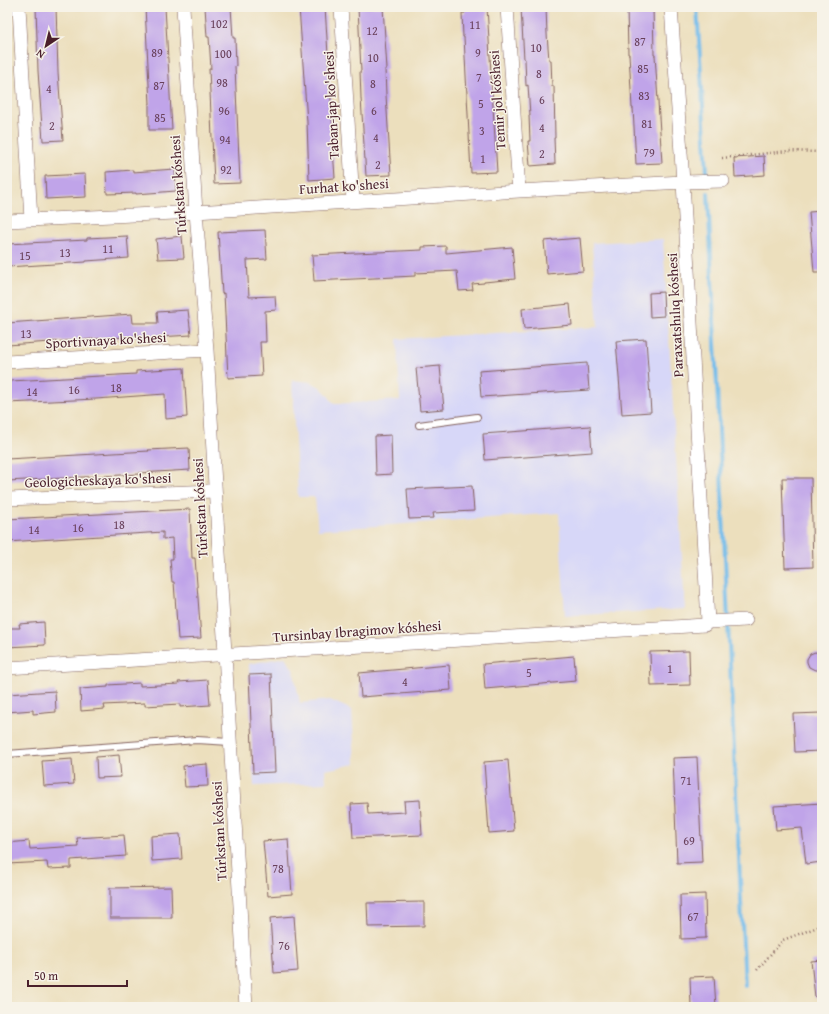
<svg xmlns="http://www.w3.org/2000/svg" width="829" height="1014" font-family="'Gentium Book Plus',serif">
	<rect width="100%" height="100%" fill="#f7f3e8"/>
	<filter id="ink" filterUnits="userSpaceOnUse"><feTurbulence type="fractalNoise" baseFrequency=".025" numOctaves="2"/><feDisplacementMap in="SourceGraphic" scale="8" xChannelSelector="R" yChannelSelector="G"/><feConvolveMatrix kernelMatrix="1 2 1 2 8 2 1 2 1" color-interpolation-filters="sRGB"/></filter>
	<filter id="wash" filterUnits="userSpaceOnUse"><feTurbulence type="fractalNoise" baseFrequency=".012" numOctaves="4" result="noise"/><feDisplacementMap in="SourceGraphic" scale="16" xChannelSelector="R" yChannelSelector="G"/><feGaussianBlur stdDeviation="0.9" result="paint"/><feColorMatrix in="noise" values="0 0 0 0 0 0 0 0 0 0 0 0 0 0 0 0 0 1.4 0 .05"/><feComposite in="paint" operator="in"/></filter>
	<g filter="url(#wash)">
		<rect width="100%" height="100%" fill="#ecdfbd"/>
		<path fill="#d7d7f8" d="M663,239L685,609L565,616L559,513L318,530L315,497H298L292,380L311,382L320,387L327,394L334,404L400,400L397,339L598,327L592,243Z
			M285,657L293,669L300,703L330,700L352,710L355,764L325,770L326,783L254,786L249,664Z"/>
		<g fill="none" stroke-linecap="round" stroke-linejoin="round">
			<path stroke="#72bceb" stroke-width="4" d="M697,7L707,173
				M708,193L745,986"/>
		</g>
		<g id="blocks">
			<path fill="#c0a4e9" d="M36,7H56L58,72L63,140L43,141L38,71Z
				M145,7H165L172,130H149V104H150Z
				M205,7H231L233,38H235L236,66H235L240,183L214,184L209,69H211L209,37H207Z
				M299,7H325L334,149H333L335,178L309,180L307,122Z
				M358,7H383L387,69H385L386,95L391,175L366,176L361,98L360,71H361Z
				M465,7H487L497,172L471,173L464,37H463L462,13H465Z
				M546,7L547,34L549,60H551L552,86H554L555,138H554L555,164L530,166L528,141H530L529,115H530L528,85L526,86L525,59H524L521,8Z
				M627,7H653L654,55H655L662,163L636,164L633,108H632L629,54H628Z
				M764,156L765,175L735,177L734,158Z
				M175,169L176,191L136,194V193L107,194L106,172L133,170V172Z
				M85,174L86,197L46,199L45,176Z
				M822,211V272H814L809,212Z
				M265,230L267,259L247,260L249,297L275,296L276,310L265,311L266,342H260L262,376L228,378L224,293L222,294L218,232Z
				M127,236L129,258L86,261V262L7,267V244L87,240V238Z
				M182,236L184,258L158,259L156,239Z
				M580,238L583,271L547,274L544,241Z
				M446,246V253L512,247L515,279L484,282V283L472,284L473,290L459,291L457,271L415,273V276L314,281L312,255L422,250V247Z
				M663,292L664,316L650,317L649,293Z
				M570,304L572,325L524,329L522,309Z
				M188,310L191,335L159,337V340L140,341L139,336L7,345V323L132,314L133,323H158L157,312Z
				M646,339L651,412L622,414L616,341Z
				M587,363L589,390L481,397L479,371Z
				M440,366L444,409L420,411L416,368Z
				M184,368L187,417L166,419L165,394L96,399L7,403V382H11V381L136,374V371Z
				M590,426L592,452L485,460L483,434Z
				M391,435L392,474L376,475L375,436Z
				M189,448L190,470L139,473L140,474L7,481V459L149,451L148,450Z
				M782,478H811L813,567L785,568Z
				M472,486L474,511L433,513L434,518L409,519L407,489Z
				M190,509L192,558H195L201,638L178,639L174,582H172L170,559H173L172,538L163,539V532L7,542V519Z
				M44,622L45,645L7,647V628H20L19,624Z
				M689,651L690,685L651,686L650,652Z
				M815,652L822,654V668L818,670H815L809,667L807,662V659L810,654Z
				M574,656L576,681L485,689L483,664Z
				M449,665L451,690L361,697L359,673Z
				M271,674L275,772L253,773L249,675Z
				M208,680L210,705L180,707V704L145,706V703L104,705L105,709L81,711L80,689L108,687V685L140,683V686L179,684L178,682Z
				M55,691L56,712L33,714V710L7,712V694Z
				M821,713L822,751L795,752L793,714Z
				M119,755L121,777L97,778L96,757Z
				M697,757L702,862L677,863L673,758Z
				M72,759L74,784L44,786L42,761Z
				M508,760L514,831L489,833L484,762Z
				M207,764L208,786L185,787L183,766Z
				M420,800L422,835L353,838L351,804L367,803L368,814L405,812L404,801Z
				M822,803V862L806,864L802,828L776,830L774,806Z
				M180,834L182,859L152,861L151,836Z
				M124,835L126,856L71,860V868L48,869L47,862L7,864V843L29,841L30,849L78,846L77,838Z
				M288,839L292,894L268,896L263,841Z
				M171,887L172,918H110V888Z
				M705,894L706,938L681,939L680,895Z
				M424,902V926L368,927L367,903Z
				M294,916L298,971L274,973L270,918Z
				M822,960V997H815L811,961Z
				M714,976L716,1007H691L690,977Z"/>
		</g>
	</g>
	<g filter="url(#ink)">
		<use href="#blocks" fill-opacity="0" stroke="#83625e" stroke-width="1"/>
		<g fill="none" stroke-linecap="round" stroke-linejoin="round">
			<g stroke="#83625e" stroke-width="8">
				<path id="lane" d="M419,425L477,417
					M7,754L197,740L230,742"/>
			</g>
			<g stroke="#83625e" stroke-width="14">
				<path id="street" d="M19,7L31,220
					M183,7L196,212L207,350L246,1007
					M341,7L353,201
					M507,7L519,191
					M671,7L683,182L708,622
					M7,221L196,212L519,191L683,182L723,181
					M7,362L207,350
					M7,499L215,491
					M708,622L746,620
					M7,668L705,625L708,622"/>
			</g>
			<path stroke="#83625e" stroke-width="2.5" stroke-dasharray="1 3" stroke-linecap="butt" d="M722,158L788,151L822,152
				M757,970L783,940L815,928L822,924"/>
			<use href="#lane" stroke="#fff" stroke-width="6"/>
			<use href="#street" stroke="#fff" stroke-width="13"/>
		</g>
	</g>
	<g text-anchor="middle" dominant-baseline="central" stroke-width="3" stroke-linejoin="round" paint-order="stroke">
		<g font-size="12" fill="#68405a">
			<text x="219" y="23">102</text>
			<text x="475" y="24">11</text>
			<text x="372" y="30">12</text>
			<text x="640" y="41">87</text>
			<text x="536" y="47">10</text>
			<text x="157" y="52">89</text>
			<text x="478" y="52">9</text>
			<text x="223" y="53">100</text>
			<text x="373" y="57">10</text>
			<text x="643" y="68">85</text>
			<text x="539" y="73">8</text>
			<text x="479" y="77">7</text>
			<text x="222" y="82">98</text>
			<text x="373" y="83">8</text>
			<text x="159" y="85">87</text>
			<text x="49" y="88">4</text>
			<text x="644" y="95">83</text>
			<text x="542" y="99">6</text>
			<text x="481" y="103">5</text>
			<text x="224" y="110">96</text>
			<text x="374" y="110">6</text>
			<text x="160" y="117">85</text>
			<text x="647" y="123">81</text>
			<text x="52" y="125">2</text>
			<text x="542" y="127">4</text>
			<text x="482" y="130">3</text>
			<text x="376" y="137">4</text>
			<text x="225" y="139">94</text>
			<text x="649" y="152">79</text>
			<text x="542" y="153">2</text>
			<text x="483" y="158">1</text>
			<text x="378" y="164">2</text>
			<text x="226" y="169">92</text>
			<text x="108" y="248">11</text>
			<text x="65" y="252">13</text>
			<text x="25" y="255">15</text>
			<text x="26" y="333">13</text>
			<text x="116" y="387">18</text>
			<text x="74" y="389">16</text>
			<text x="32" y="391">14</text>
			<text x="119" y="524">18</text>
			<text x="78" y="527">16</text>
			<text x="34" y="529">14</text>
			<text x="670" y="668">1</text>
			<text x="529" y="672">5</text>
			<text x="405" y="681">4</text>
			<text x="686" y="780">71</text>
			<text x="689" y="840">69</text>
			<text x="278" y="868">78</text>
			<text x="693" y="916">67</text>
			<text x="284" y="945">76</text>
		</g>
		<g font-size="14" fill="#4a1f2b" stroke="#f7f3e8">
			<text transform="translate(497 100) rotate(-94)">Temir jol kóshesi</text>
			<text transform="translate(331 105) rotate(-93)">Taban-jap ko'shesi</text>
			<text transform="translate(178 185) rotate(-94)">Túrkstan kóshesi</text>
			<text transform="translate(344 186) rotate(-4)">Furhat ko'shesi</text>
			<text transform="translate(675 315) rotate(-93)">Paraxatshılıq kóshesi</text>
			<text transform="translate(106 340) rotate(-3)">Sportivnaya ko'shesi</text>
			<text transform="translate(98 480) rotate(-2)">Geologicheskaya ko'shesi</text>
			<text transform="translate(200 508) rotate(-93)">Túrkstan kóshesi</text>
			<text transform="translate(357 631) rotate(-4)">Tursinbay Ibragimov kóshesi</text>
			<text transform="translate(219 831) rotate(-93)">Túrkstan kóshesi</text>
		</g>
	</g>
	<rect width="829" height="1014" fill="none" stroke="#f7f3e8" stroke-width="24"/>
	<g transform="translate(46 46) rotate(215)" stroke="#f7f3e8" stroke-width="3" paint-order="stroke">
	<path d="M0-3L7 15L0 10L-7 15Z" fill="#4a1f2b"/>
	<text y="-6" font-size="11" font-weight="bold" text-anchor="middle" fill="#4a1f2b">N</text>
	</g>
	<path d="M28 980v6h99v-6" fill="none" stroke="#4a1f2b" stroke-width="2"/>
	<text x="34" y="980" font-size="12" fill="#4a1f2b" stroke="#f7f3e8" stroke-width="3" paint-order="stroke">50 m</text>
</svg>
